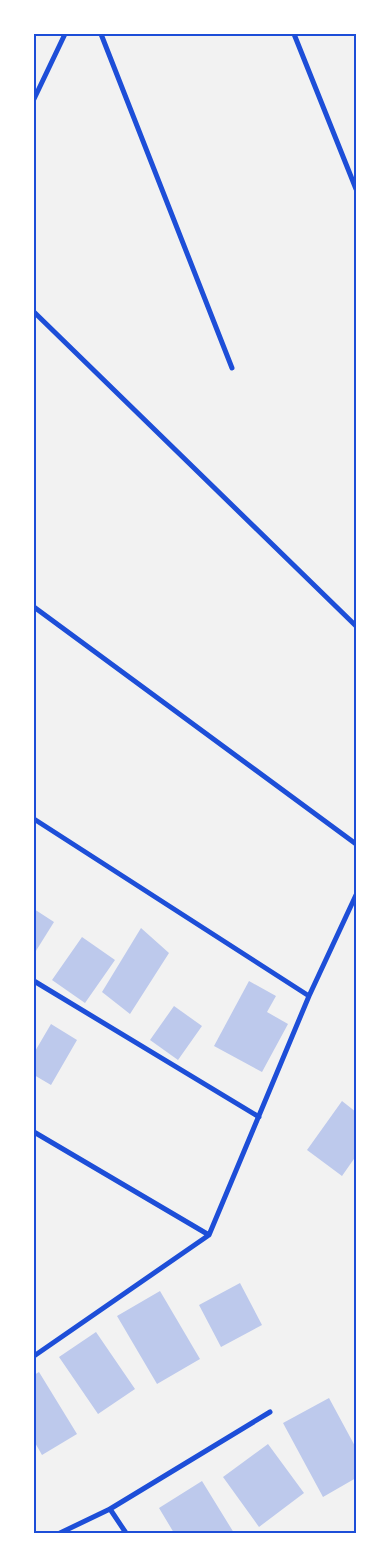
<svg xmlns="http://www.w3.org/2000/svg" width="390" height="1567" font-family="Commissioner,sans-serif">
	<rect width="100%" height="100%" fill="#f2f2f2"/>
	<path fill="#bdc9ec" d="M34,909L54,922L34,954Z
		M141,928L169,953L130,1014L102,992Z
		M82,937L115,960L85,1003L52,980Z
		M249,981L276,996L267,1012L288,1024L262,1072L214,1046Z
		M174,1006L202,1026L178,1060L150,1040Z
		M51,1024L77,1040L51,1085L34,1075V1053Z
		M342,1101L356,1112V1156L342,1176L307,1150Z
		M240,1283L262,1325L221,1347L199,1305Z
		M160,1291L200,1359L157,1384L117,1316Z
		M96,1332L135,1389L98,1414L59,1357Z
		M39,1372L77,1434L42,1455L34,1441V1375Z
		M329,1398L356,1448V1478L323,1497L283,1423Z
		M268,1444L304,1493L259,1527L223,1477Z
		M202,1481L234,1533H174L159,1508Z"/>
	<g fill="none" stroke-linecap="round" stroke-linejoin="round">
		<path stroke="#1d4ed8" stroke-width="5" d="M101,34L232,368
			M294,34L356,189
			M34,99L65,34
			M34,312L356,626
			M34,607L356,844
			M34,819L309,996
			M34,981L259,1117
			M34,1132L209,1235
			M34,1356L209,1235L309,996L356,895
			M110,1509L270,1412
			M60,1533L110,1509L126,1533"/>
	</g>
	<rect width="390" height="1567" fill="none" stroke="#ffffff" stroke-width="70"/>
	<rect x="35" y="35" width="320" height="1497" fill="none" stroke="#1d4ed8" stroke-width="2"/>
</svg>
